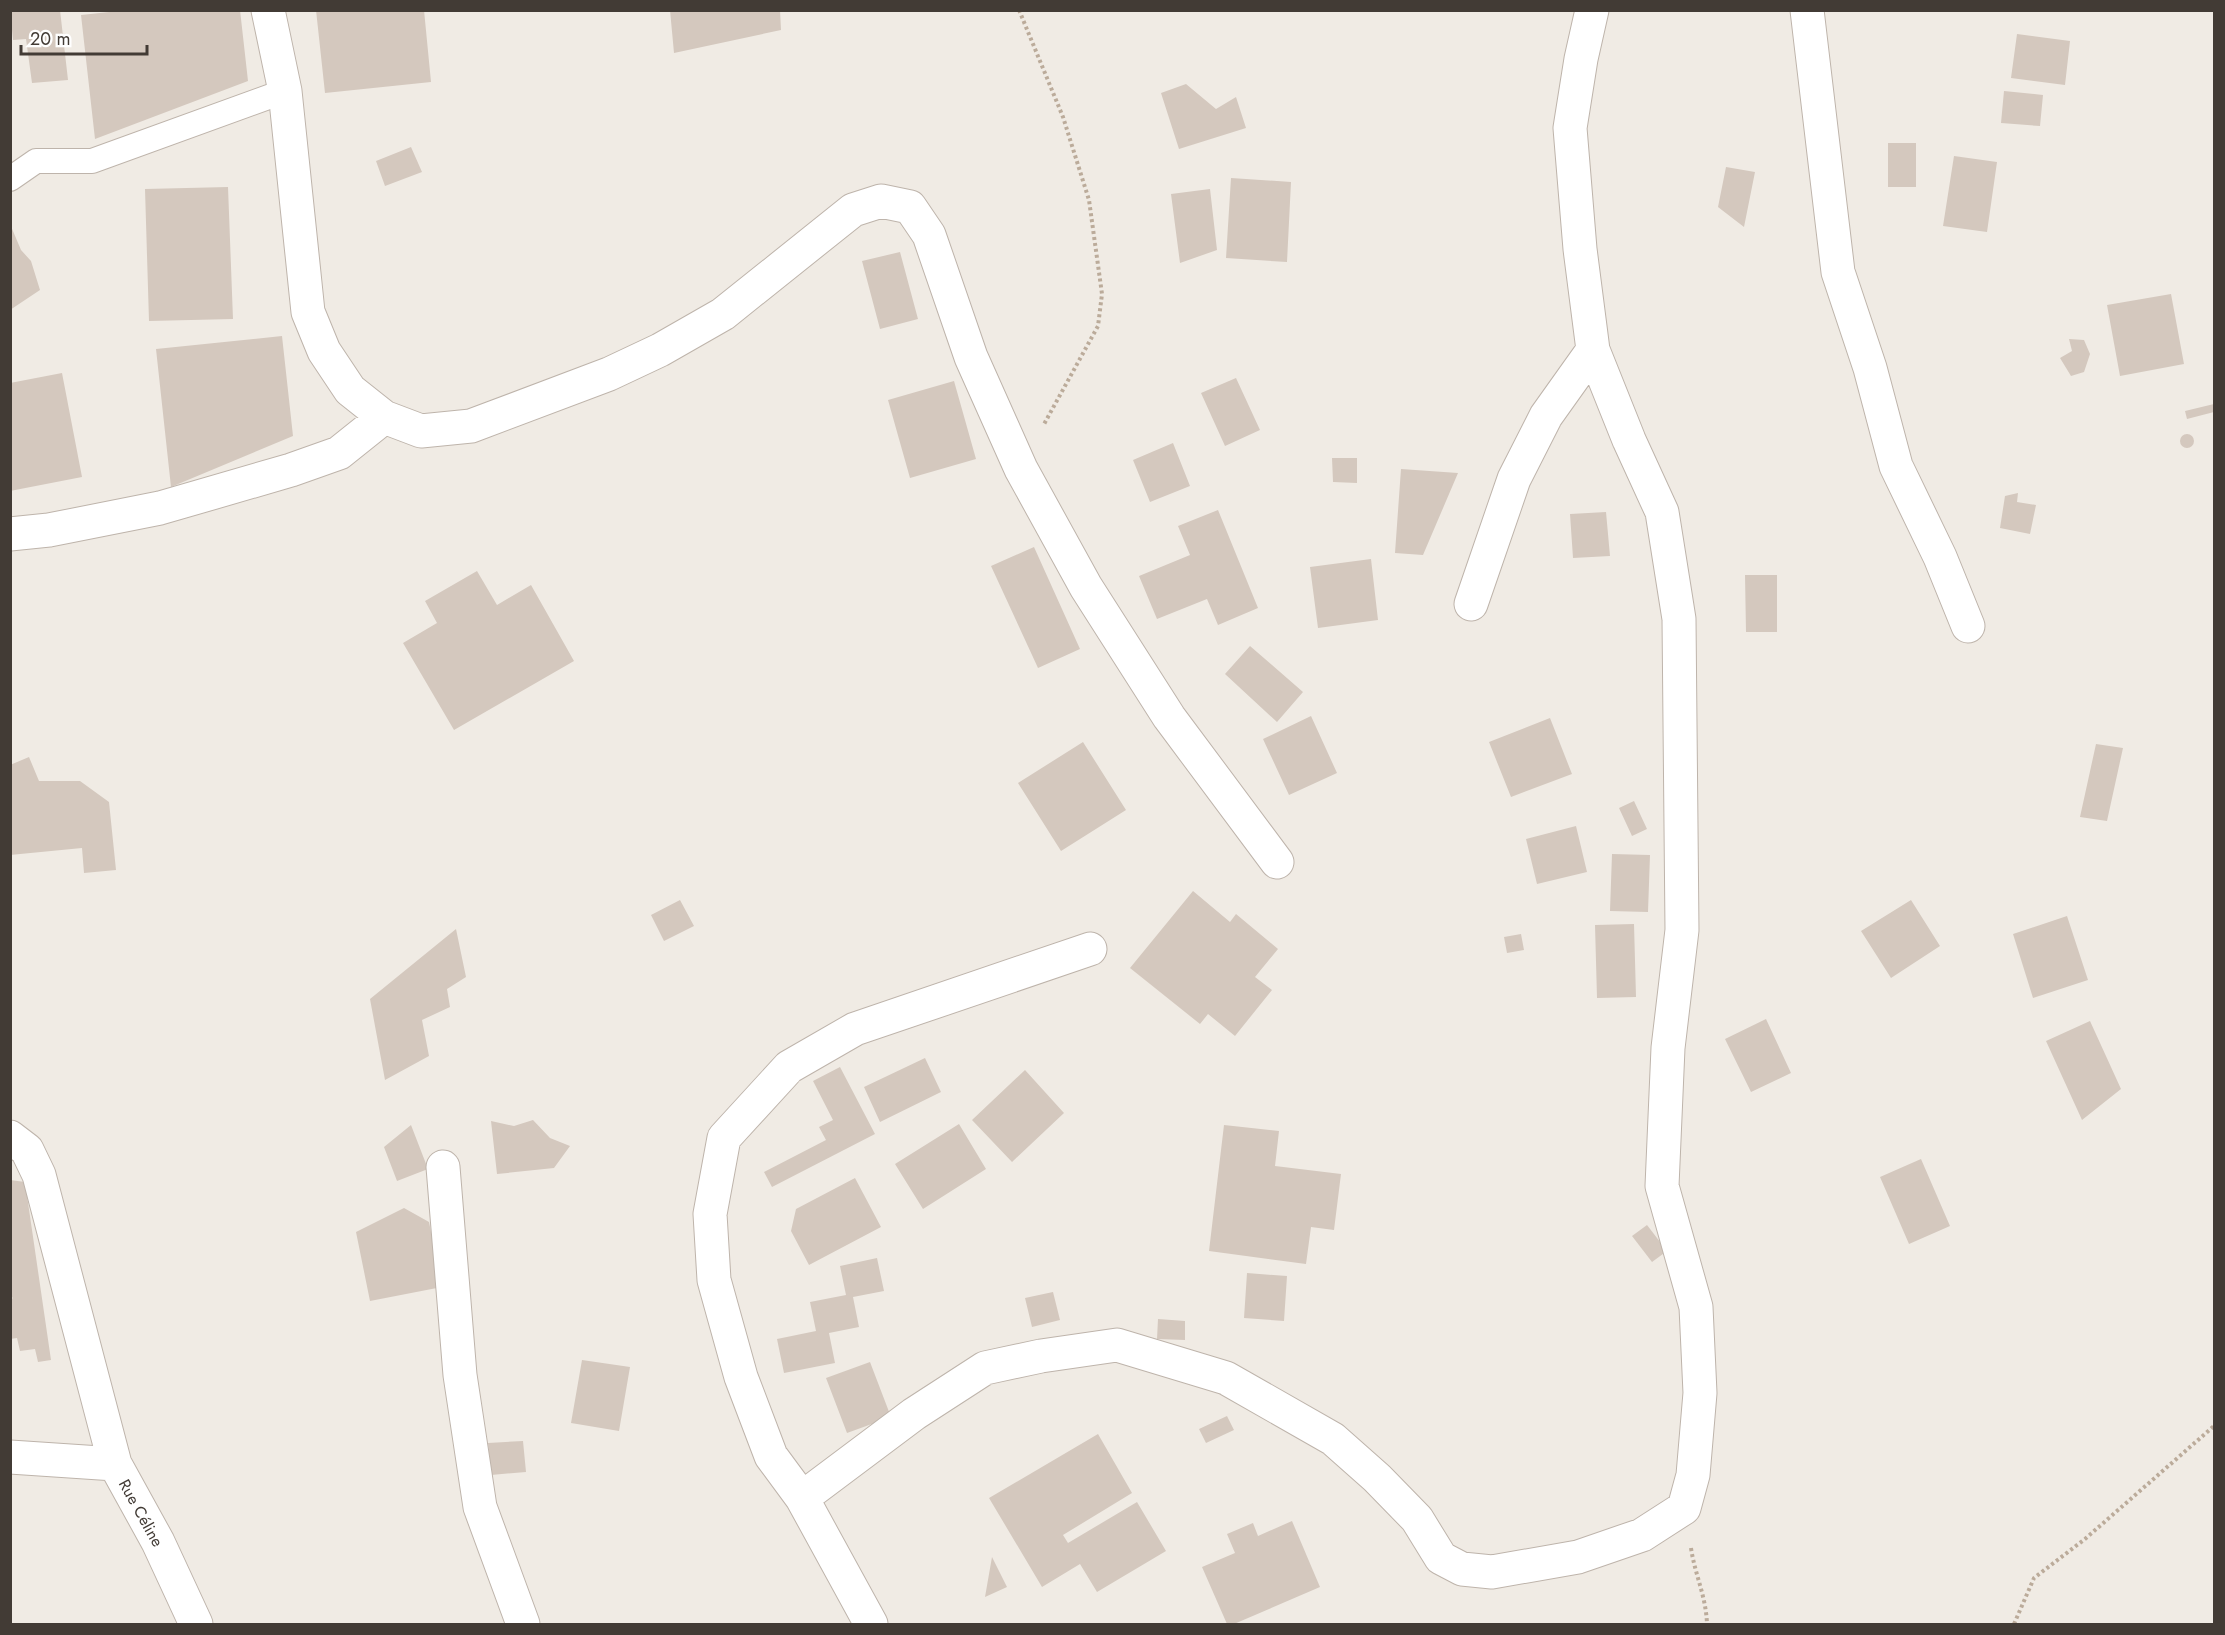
<svg xmlns="http://www.w3.org/2000/svg" width="2225" height="1635" font-family="Jost,sans-serif">
	<rect width="100%" height="100%" fill="#f0ebe4"/>
	<path fill="#d4c8be" d="M10,10H60L68,80L32,83L26,39L13,40Z
		M128,10H240L248,81L95,139L81,15Z
		M316,10H424L431,82L325,93Z
		M670,10H780L781,30L674,53Z
		M2017,34L2070,41L2065,85L2011,78Z
		M1186,84L1216,109L1236,97L1246,128L1179,149L1161,93Z
		M2004,91L2043,95L2040,126L2001,123Z
		M1888,143H1916V187H1888Z
		M411,147L422,172L385,186L376,161Z
		M1954,156L1997,162L1987,232L1943,226Z
		M1726,167L1755,172L1744,227L1718,207Z
		M1231,178L1291,182L1287,262L1226,258Z
		M228,187L233,319L149,321L145,189Z
		M1210,189L1217,250L1180,263L1171,194Z
		M10,224L21,250L31,261L40,290L10,310Z
		M900,252L918,319L880,329L862,261Z
		M2171,294L2184,364L2120,376L2107,305Z
		M282,336L293,436L171,487L156,349Z
		M2069,339L2084,340L2090,354L2084,372L2071,376L2060,358L2072,351Z
		M62,373L82,477L10,491V383Z
		M1236,378L1260,430L1225,446L1201,393Z
		M954,381L976,459L910,478L888,400Z
		M2214,404V412L2187,419L2185,411Z
		M2180 441a7 7 0 1 1 14 0a7 7 0 1 1-14 0Z
		M1173,443L1190,486L1150,502L1133,460Z
		M1332,458H1357V483L1333,482Z
		M1401,469L1458,473L1423,555L1395,553Z
		M2018,493L2017,502L2036,505L2030,534L2000,528L2005,496Z
		M1218,510L1258,608L1218,625L1207,599L1157,619L1139,576L1190,555L1178,526Z
		M1606,512L1610,556L1573,558L1570,514Z
		M1034,547L1080,649L1038,668L991,566Z
		M1371,559L1378,620L1318,628L1310,567Z
		M477,571L497,605L531,585L574,661L454,730L403,643L437,623L425,601Z
		M1745,575H1777V632H1746Z
		M1250,646L1303,692L1277,722L1225,674Z
		M1311,716L1337,773L1289,795L1263,739Z
		M1550,718L1572,774L1511,797L1489,742Z
		M1083,742L1126,810L1061,851L1018,783Z
		M2096,744L2123,748L2107,821L2080,817Z
		M29,757L39,781H80L109,802L116,870L84,873L82,848L10,855V765Z
		M1634,801L1647,829L1632,836L1619,808Z
		M1576,826L1587,872L1537,884L1526,839Z
		M1612,854L1650,855L1648,912L1610,911Z
		M1193,891L1230,922L1236,914L1278,949L1255,977L1272,990L1235,1036L1208,1014L1200,1024L1130,968Z
		M680,900L694,926L664,941L651,915Z
		M1911,900L1940,946L1891,978L1861,931Z
		M2067,916L2088,980L2033,998L2013,934Z
		M1634,924L1636,997L1597,998L1595,925Z
		M456,929L466,977L447,989L450,1007L422,1020L429,1056L385,1080L370,999Z
		M1521,934L1524,950L1507,953L1504,937Z
		M1766,1019L1791,1073L1751,1092L1725,1039Z
		M2090,1021L2121,1089L2082,1120L2046,1041Z
		M925,1058L941,1092L880,1122L864,1087Z
		M840,1067L875,1134L772,1187L764,1172L826,1140L819,1127L833,1120L813,1081Z
		M1025,1070L1064,1113L1012,1162L972,1120Z
		M533,1120L550,1138L570,1146L554,1168L497,1174L491,1121L514,1126Z
		M959,1124L986,1169L923,1209L895,1164Z
		M411,1125L428,1169L397,1181L384,1147Z
		M1224,1125L1279,1131L1275,1166L1341,1174L1334,1230L1311,1227L1306,1264L1209,1251Z
		M1921,1159L1950,1226L1909,1244L1880,1177Z
		M855,1178L881,1227L809,1265L791,1231L796,1209Z
		M10,1180L25,1182L51,1360L38,1362L35,1349L20,1351L17,1338L10,1339V1300L13,1298L10,1296Z
		M404,1208L429,1222L442,1287L370,1301L356,1232Z
		M1647,1225L1667,1251L1652,1262L1632,1236Z
		M877,1258L884,1291L853,1297L859,1327L829,1333L835,1363L784,1373L777,1339L816,1331L810,1302L846,1295L840,1266Z
		M1247,1273L1287,1276L1284,1321L1244,1318Z
		M1053,1292L1060,1320L1032,1327L1025,1298Z
		M1158,1319L1185,1321V1340L1157,1339Z
		M582,1360L630,1367L619,1431L571,1423Z
		M870,1362L891,1417L847,1433L826,1378Z
		M1227,1416L1234,1430L1206,1443L1199,1429Z
		M1098,1434L1132,1493L1063,1535L1068,1543L1137,1502L1166,1551L1097,1592L1080,1564L1042,1587L989,1498Z
		M523,1441L526,1472L491,1475L488,1443Z
		M1292,1521L1320,1587L1234,1624H1227L1202,1567L1235,1553L1227,1534L1253,1523L1258,1536Z
		M992,1557L1007,1587L985,1597Z"/>
	<g fill="none" stroke-linecap="round" stroke-linejoin="round">
		<g stroke="#beb4ab" stroke-width="26">
			<path id="service" d="M10,179L36,161H92L285,91"/>
		</g>
		<g stroke="#beb4ab" stroke-width="35">
			<path id="minor" d="M268,10L285,91L308,312L324,351L350,390L384,417L421,431L471,426L609,374L660,350L723,314L853,210L881,201L910,207L929,235L971,357L1021,469L1086,587L1169,717L1277,862
				M1592,10L1581,59L1570,128L1580,249L1593,350
				M1807,10L1838,272L1870,368L1896,466L1940,557L1968,626
				M10,534L49,530L160,508L291,470L339,453L384,417
				M10,1137L27,1150L39,1175L115,1464
				M443,1167L460,1375L480,1507L523,1624
				M10,1457L115,1464L158,1542L196,1624
				M802,1498L914,1414L985,1368L1041,1356L1117,1345L1226,1378L1333,1439L1377,1478L1417,1519L1441,1558L1462,1569L1492,1572L1578,1557L1642,1535L1684,1508L1693,1475L1700,1393L1696,1307L1662,1186L1668,1048L1682,930L1679,619L1662,512L1629,440L1593,350L1546,416L1514,479L1471,604
				M871,1624L802,1498L771,1456L741,1377L714,1280L710,1214L724,1138L789,1067L855,1029L1090,949"/>
		</g>
		<path stroke="#bbab9a" stroke-width="4" stroke-dasharray="3 3" stroke-linecap="butt" d="M1019,10L1063,117L1089,200L1102,294L1098,326L1043,426
			M1691,1548C1695,1575 1706,1596 1707,1624
			M2014,1624L2034,1578L2085,1539L2214,1426"/>
		<use href="#service" stroke="#fff" stroke-width="24"/>
		<use href="#minor" stroke="#fff" stroke-width="33"/>
	</g>
	<g text-anchor="middle" dominant-baseline="central" stroke-width="4.5" stroke-linejoin="round" paint-order="stroke">
		<g font-size="16" fill="#423b35" stroke="#fff">
			<text transform="translate(141 1513) rotate(61)">Rue Céline</text>
		</g>
	</g>
	<rect width="2225" height="1635" fill="none" stroke="#423b35" stroke-width="24"/>
	<path d="M21 45v9h126v-9" fill="none" stroke="#423b35" stroke-width="3"/>
	<text x="30" y="45" font-size="18" fill="#423b35" stroke="#ffffff" stroke-width="4.5" paint-order="stroke">20 m</text>
</svg>
